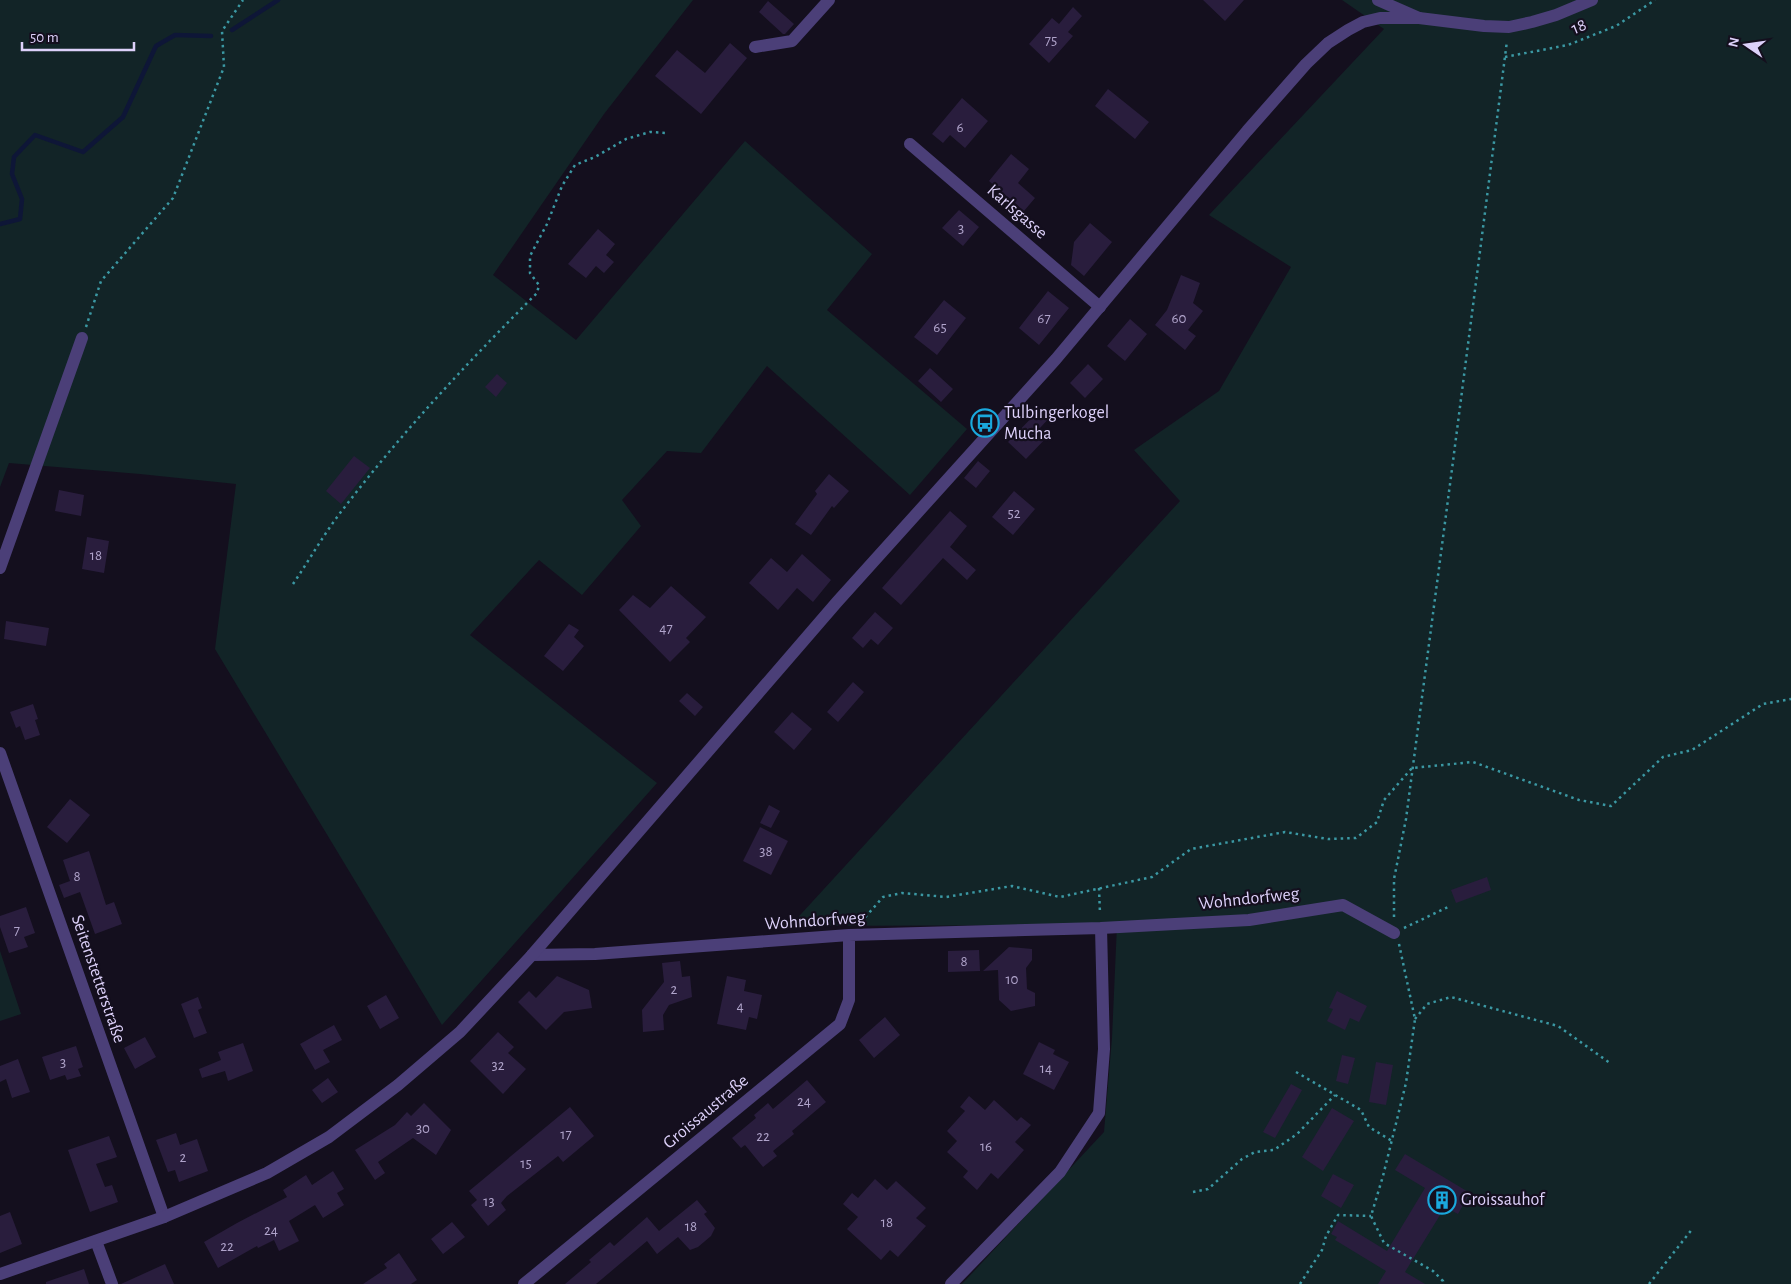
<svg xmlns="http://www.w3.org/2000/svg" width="1791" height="1284" font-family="'Alegreya Sans',sans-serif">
	<rect width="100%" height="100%" fill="#140f1e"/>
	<path fill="#122427" d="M0,0H693L604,114L493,275L576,340L745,141L872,254L827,310L967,429L910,495L767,366L701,453L667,451L622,500L641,526L582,595L539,560L470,635L657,783L442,1025L215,649L236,484L140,474L9,463L0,487Z
		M1342,0H1791V1284H962L1104,1132L1112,1038L1117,925L790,926L1180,501L1134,450L1219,391L1291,267L1209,215L1384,29Z
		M0,951L21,1014L0,1021Z"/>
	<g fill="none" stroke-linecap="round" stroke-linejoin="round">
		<path stroke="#0e1637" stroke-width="4.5" d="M232,30L278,0
			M0,224L20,219L22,199L12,174L14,157L35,135L83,152L123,117L156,46L175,35L211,36"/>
	</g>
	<path fill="#291d3d" d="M1203,0H1244L1225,21Z
		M768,1L794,24L785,34H783L759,12Z
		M1073,7L1082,16L1068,32L1073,36L1049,63L1029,44L1052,18L1059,24Z
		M730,43L747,58L701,114L655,76L677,50L705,73Z
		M1108,89L1149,122L1135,139L1095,106Z
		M962,98L988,121L965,148L950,135L943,143L932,134Z
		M1011,154L1029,169L1018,183L1035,198L1024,211L989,181Z
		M959,210L979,227L963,246L942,228Z
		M1090,223L1112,242L1084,276L1071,265L1074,242Z
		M598,229L615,244L606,255L614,262L604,273L596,266L586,278L568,264Z
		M1181,275L1200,283L1193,303L1203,311L1188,330L1196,336L1185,350L1155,325L1167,310Z
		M1048,291L1069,308L1039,345L1019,328Z
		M944,300L966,318L937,355L914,337Z
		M1130,319L1147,334L1125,361L1107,346Z
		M1088,364L1103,379L1085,398L1070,383Z
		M930,368L953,389L941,402L918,381Z
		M497,374L507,383L496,397L485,387Z
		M1042,407L1051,416L1040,428L1048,436L1026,459L1008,442Z
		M354,456L370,468L341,504L326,491Z
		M978,461L990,471L976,488L964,478Z
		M829,474L849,491L834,508L832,506L811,535L795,524L817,494L815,491Z
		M59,490L84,495L81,516L55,511Z
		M1014,491L1035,509L1013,535L992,517Z
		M950,511L967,526L950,547L976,570L967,580L943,558L901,605L882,588Z
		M87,537L109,541L104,573L82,569Z
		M802,554L831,580L813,602L797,588L778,610L749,583L771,558L787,572Z
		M671,586L706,617L686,638L690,642L670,662L619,610L633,595L650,608Z
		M875,612L893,628L878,645L871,639L863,648L852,638Z
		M6,621L49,628L46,646L4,639Z
		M569,624L579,630L574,637L584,646L563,671L544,656Z
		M853,682L864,692L838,722L827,712Z
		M687,693L703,707L695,716L679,701Z
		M33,704L38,719L35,720L40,735L25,740L20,726L16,728L10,712Z
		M792,712L812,729L794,750L774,732Z
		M70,799L90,815L67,843L47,827Z
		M769,805L780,811L771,828L760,823Z
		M760,827L788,841L771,875L743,861Z
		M89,851L106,905L114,902L122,924L95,934L80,892L64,898L59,885L70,881L63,860Z
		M1487,877L1491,890L1456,903L1451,890Z
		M26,907L35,933L24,937L28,947L9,953L0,927V916Z
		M1009,947L1032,949V960L1026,968L1027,989L1035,993V1006L1011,1011L999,1000L998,970L983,971Z
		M979,950L980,971L948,972V951Z
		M680,961L682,977L690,976L692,997L669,1005L663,1015L664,1030L643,1032L642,1010L664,982L662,963Z
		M557,976L589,990L592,1008L564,1012L546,1030L518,1002L529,991L536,998Z
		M727,976L746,980L744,991L762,995L757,1019L749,1017L746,1030L717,1024Z
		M1337,991L1367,1006L1359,1022L1350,1018L1345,1030L1327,1021L1333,1009L1329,1008Z
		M386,995L399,1018L380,1029L367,1006Z
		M198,997L202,1008L198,1010L207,1033L194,1038L181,1004Z
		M885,1017L900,1035L874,1058L859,1040Z
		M334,1025L342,1040L323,1050L330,1062L315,1070L300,1044Z
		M498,1032L514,1047L508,1053L526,1069L503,1094L470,1061Z
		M145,1037L156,1057L135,1069L124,1048Z
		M1039,1042L1055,1050L1053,1054L1069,1062L1054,1090L1023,1074Z
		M243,1043L253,1071L228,1081L225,1071L202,1078L199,1069L221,1060L218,1052Z
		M76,1046L83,1067L78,1069L81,1076L67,1080L65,1075L50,1080L42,1057Z
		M1342,1055L1355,1058L1348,1084L1336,1081Z
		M18,1059L30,1092L12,1098L6,1079L0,1082V1066Z
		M1376,1062L1393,1065L1386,1105L1369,1102Z
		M328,1078L338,1092L322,1103L312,1090Z
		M807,1080L826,1102L792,1131L794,1134L773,1151L777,1156L763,1167L745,1145L741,1148L732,1138L756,1118L754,1115L768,1103L773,1109Z
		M1291,1084L1302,1090L1275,1138L1263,1132Z
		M969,1096L985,1110L994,1100L1017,1121L1021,1117L1031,1125L1015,1142L1024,1150L998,1179L991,1173L977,1190L963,1177L968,1171L947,1152L957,1141L947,1131L965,1111L960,1107Z
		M424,1103L451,1130L436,1155L413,1138L378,1162L385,1173L375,1180L355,1150L395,1125L407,1112L411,1116Z
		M570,1107L594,1136L563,1162L558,1156L507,1196L501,1203L506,1210L488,1226L471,1205L477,1200L469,1191Z
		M1332,1108L1354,1121L1323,1171L1302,1157Z
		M176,1133L180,1145L197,1139L208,1171L179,1182L175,1170L168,1172L156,1140Z
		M109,1136L117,1157L96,1164L105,1187L112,1185L118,1202L90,1212L68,1150Z
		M1405,1154L1470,1193L1458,1214L1445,1207L1405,1272L1425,1284H1378L1386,1271L1335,1240L1337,1237L1331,1234L1338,1221L1387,1251L1425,1188L1395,1170Z
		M333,1171L344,1189L337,1193L344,1205L323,1218L315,1205L289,1221L299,1241L279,1251L274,1240L258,1248L257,1246L218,1268L204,1242L237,1223L287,1197L283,1190L306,1175L312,1185Z
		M1333,1174L1354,1185L1341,1208L1321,1196Z
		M875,1179L887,1190L896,1181L926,1208L916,1218L926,1226L898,1257L890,1250L881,1260L847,1229L858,1217L843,1204L852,1193L858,1198Z
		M697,1200L707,1212L704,1214L715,1228L711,1236L698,1247L690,1250L678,1237L657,1254L647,1241L596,1284H565L591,1262L589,1260L610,1242L614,1246L647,1217L659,1231Z
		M10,1212L22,1244L0,1253V1216Z
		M452,1222L465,1237L443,1254L431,1239Z
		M399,1253L417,1280L411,1284H363L387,1268L384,1264Z
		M165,1264L174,1284H121Z
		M84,1269L89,1284H46V1282Z"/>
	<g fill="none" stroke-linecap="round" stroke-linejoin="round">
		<path stroke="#3b98a3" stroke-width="2.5" stroke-dasharray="2.5 4" stroke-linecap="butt" d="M1505,57L1568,45L1616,26L1655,0
			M86,327L101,281L173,198L224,67L222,31L243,0
			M293,584C310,559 325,532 344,508C403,431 469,361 537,293L539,285L530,273V256L547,224L562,186L575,165L595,157L626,139L650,132L666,133
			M1099,888L1100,914
			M1394,917V879L1406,819L1452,469L1507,41
			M861,922L883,897L902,893L946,897L1012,886L1060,897L1152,877L1191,849L1285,832L1328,839L1356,838L1377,822L1384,800L1412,768L1473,762L1579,800L1611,806L1663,757L1692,750L1763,704L1791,699
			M1404,928L1448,907
			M1399,944L1415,1019L1406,1083L1383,1176L1371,1216L1384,1243L1433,1271L1443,1281L1442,1284
			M1415,1019L1427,1004L1451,997L1558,1026L1610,1063
			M1296,1072L1361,1110L1369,1127L1392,1141
			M1193,1192L1208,1189L1242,1159L1255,1152L1274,1150L1297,1134L1335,1095
			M1300,1284L1322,1250L1326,1236L1338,1215L1371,1216
			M1649,1284L1693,1228"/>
		<path stroke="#4b3f78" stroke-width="12" d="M1378,0L1419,18
			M755,47L792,41L829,0
			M910,144L1100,307
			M0,568L82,338
			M0,753L164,1217
			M1101,928L1249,920L1343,905L1394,933
			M532,955L595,954L849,935L1101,928L1104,1049L1099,1113L1060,1172L951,1284
			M96,1241L112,1284
			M524,1284L840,1024L849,1000V935"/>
		<path stroke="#4b3f78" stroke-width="12" d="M0,1274L164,1217L267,1173L329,1137L398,1085L460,1032L532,955L837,602L1056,359L1247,131L1306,64L1328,43L1348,30L1363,22L1380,18H1419L1484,26L1509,27L1532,22L1556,15L1592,0"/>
	</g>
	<defs>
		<g id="bus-ring" transform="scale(1.4375)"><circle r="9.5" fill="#140f1e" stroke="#1aa8dd" stroke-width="1.5"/><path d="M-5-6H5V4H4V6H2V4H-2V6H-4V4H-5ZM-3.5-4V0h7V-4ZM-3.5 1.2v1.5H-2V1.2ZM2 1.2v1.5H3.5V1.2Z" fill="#1aa8dd"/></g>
		<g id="building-ring" transform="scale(1.4375)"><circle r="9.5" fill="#140f1e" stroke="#1aa8dd" stroke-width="1.5"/><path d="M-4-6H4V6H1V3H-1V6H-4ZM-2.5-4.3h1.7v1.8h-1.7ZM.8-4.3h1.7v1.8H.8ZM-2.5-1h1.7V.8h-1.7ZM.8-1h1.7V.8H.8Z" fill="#1aa8dd"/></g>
	</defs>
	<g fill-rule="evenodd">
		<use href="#bus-ring" x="985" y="423"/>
		<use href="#building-ring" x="1442" y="1200"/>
	</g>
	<g text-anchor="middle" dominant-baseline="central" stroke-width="4.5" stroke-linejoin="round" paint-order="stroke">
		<g font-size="15" fill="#b0a4cb">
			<text x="1051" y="40">75</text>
			<text x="960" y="127">6</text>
			<text x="961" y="228">3</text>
			<text x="1044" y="318">67</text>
			<text x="1179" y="318">60</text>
			<text x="940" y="327">65</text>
			<text x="1014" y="513">52</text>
			<text x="96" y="555">18</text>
			<text x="666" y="628">47</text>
			<text x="766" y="851">38</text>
			<text x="77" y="876">8</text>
			<text x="17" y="930">7</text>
			<text x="964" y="961">8</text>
			<text x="1012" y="979">10</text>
			<text x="674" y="989">2</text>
			<text x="740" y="1006">4</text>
			<text x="63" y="1062">3</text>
			<text x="498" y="1065">32</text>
			<text x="1046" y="1068">14</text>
			<text x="804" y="1101">24</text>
			<text x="423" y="1128">30</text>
			<text x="566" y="1134">17</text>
			<text x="763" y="1136">22</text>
			<text x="986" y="1146">16</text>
			<text x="183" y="1157">2</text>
			<text x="526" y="1163">15</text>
			<text x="489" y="1201">13</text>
			<text x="887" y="1222">18</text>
			<text x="691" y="1226">18</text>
			<text x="271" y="1230">24</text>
			<text x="227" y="1246">22</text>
		</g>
		<g font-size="18" fill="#ddd1fa" stroke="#140f1e">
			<text transform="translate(1579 27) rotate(-22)">18</text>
			<text transform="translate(1017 212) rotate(41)">Karlsgasse</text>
			<text transform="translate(1249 899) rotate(-6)">Wohndorfweg</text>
			<text transform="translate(815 921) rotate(-4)">Wohndorfweg</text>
			<text transform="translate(98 979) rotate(71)">Seitenstetterstraße</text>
			<text transform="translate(706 1112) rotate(-40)">Groissaustraße</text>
		</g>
		<g font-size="18" fill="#ddd1fa" stroke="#140f1e" text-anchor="start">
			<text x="1004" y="413">Tulbingerkogel<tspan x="1004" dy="21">Mucha</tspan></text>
			<text x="1461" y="1200">Groissauhof</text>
		</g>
	</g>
	<g transform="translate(1746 45) rotate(283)" stroke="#140f1e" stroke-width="4" paint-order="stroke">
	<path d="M0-4L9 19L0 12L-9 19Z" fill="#ddd1fa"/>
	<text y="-8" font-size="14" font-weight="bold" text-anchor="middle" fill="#ddd1fa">N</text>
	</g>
	<path d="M22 42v8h112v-8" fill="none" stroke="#ddd1fa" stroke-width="2.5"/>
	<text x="30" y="42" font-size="15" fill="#ddd1fa" stroke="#140f1e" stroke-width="4" paint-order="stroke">50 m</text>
</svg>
